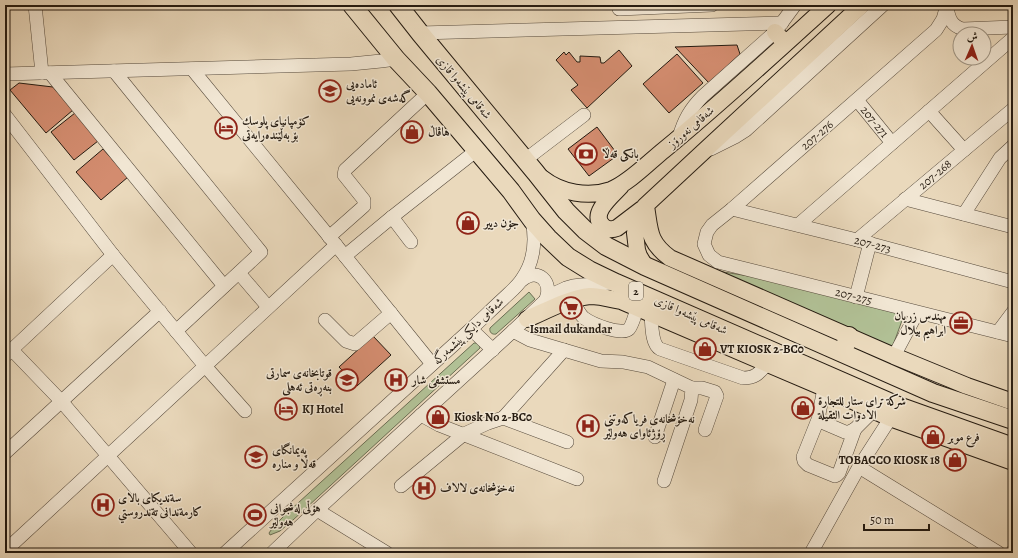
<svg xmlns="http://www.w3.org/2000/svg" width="1018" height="558" font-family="Alegreya,Amiri,serif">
	<rect width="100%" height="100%" fill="#ead9bc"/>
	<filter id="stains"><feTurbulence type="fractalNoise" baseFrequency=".005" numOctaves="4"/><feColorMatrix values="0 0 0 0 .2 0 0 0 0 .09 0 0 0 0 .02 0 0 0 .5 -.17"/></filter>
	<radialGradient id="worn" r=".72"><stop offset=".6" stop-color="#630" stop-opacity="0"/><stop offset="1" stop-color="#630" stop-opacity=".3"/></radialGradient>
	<path fill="#b1c095" stroke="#6b6e53" d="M717,271L761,278L904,315L892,348Z
		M529,292L535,299L496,334C492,335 489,332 490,328Z
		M474,343H477L479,344L480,348L293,520L280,531L270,535L269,533L274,526L287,513Z"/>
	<path fill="#d38c6f" stroke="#251b11" d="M737,45L740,54L709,83L675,47Z
		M619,50L632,66L587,108L571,90L578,85L556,60L564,52L566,55L569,52L577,62H580V56L600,57L601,63H604Z
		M677,54L703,83L669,113L643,84Z
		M19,83L53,87L73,110L46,133L10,90Z
		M75,113L98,141L74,160L51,132Z
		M597,127L618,155L589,176L568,149Z
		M103,149L128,177L101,200L76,172Z
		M373,336L391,355L357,386L339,367Z"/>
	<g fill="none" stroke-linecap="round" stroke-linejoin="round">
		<g stroke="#564a3c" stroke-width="14">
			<g id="minor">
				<path d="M35,5L42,73"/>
				<path id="s1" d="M947,5L943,19L936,30L732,209L712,225L707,232L704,244L709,255L718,262L1013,336"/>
				<path d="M947,5C948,17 951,26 963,29L1013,27"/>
				<path d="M619,9L712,5"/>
				<path d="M420,33L782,23"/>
				<path d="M192,69L336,245L432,364"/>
				<path d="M114,71L261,252L176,331"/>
				<path d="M50,73L224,286"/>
				<path d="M5,74L351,64L381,61L396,59"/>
				<path id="s2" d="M857,100L892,143"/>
				<path d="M929,111L964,150"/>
				<path d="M5,115L113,255L205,366L245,411"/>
				<path d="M679,137C684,120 690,109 703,96L775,32L795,5"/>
				<path d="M711,149L735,137L746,130L883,5"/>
				<path d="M525,160L584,115"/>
				<path d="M905,199L1013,227"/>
				<path id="s3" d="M732,209L857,240L1013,282"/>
				<path d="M964,214L1000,158L1013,146"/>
				<path d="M392,217L411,242"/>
				<path d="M798,225L1013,38"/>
				<path d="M329,237L364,206V200L344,175L345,170L428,93"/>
				<path id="s4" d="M857,240L1013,109"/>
				<path d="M345,256L392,217L477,150"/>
				<path d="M239,273L268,307"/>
				<path d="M522,280C538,267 553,282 546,299"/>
				<path d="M856,297L870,243"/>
				<path d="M572,300C575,305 580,315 584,318C592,324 622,336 629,329C633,324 635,315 637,308"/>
				<path d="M651,314C652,324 651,344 660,349L743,378C756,378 759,373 767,364"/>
				<path d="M325,320L346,341L355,344L391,313"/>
				<path d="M471,329L493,350"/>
				<path d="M513,331L530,340L601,361L623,362L648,367L692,388L691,400L664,481"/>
				<path d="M998,332L1013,312"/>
				<path d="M12,350L62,402L191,553"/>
				<path d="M5,356L113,255"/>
				<path d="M894,356L917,313"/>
				<path d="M826,378L819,414V417L824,423L845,432H849L855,429L879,405"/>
				<path d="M692,388H702L715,392L717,396L705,430"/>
				<path d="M421,415L439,425L577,479"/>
				<path d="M819,417L803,457L804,461L808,465L835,476L837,475L839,473L855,429"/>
				<path d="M503,418L564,350"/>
				<path d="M655,437L674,380"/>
				<path d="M5,453L160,311"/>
				<path d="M859,467L999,553"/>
				<path d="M401,486L464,434L488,423L503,418L567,442"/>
				<path d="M317,510L387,553"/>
				<path d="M5,551L336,245"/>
				<path d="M225,553L471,329C482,319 492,309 503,299C509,293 517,287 522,279C534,262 536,240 532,220"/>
				<path d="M272,553L317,510L513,331L551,295L566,288L573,286L581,285L613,283"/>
				<path d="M811,553L859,467L895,411"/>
				<path d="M1012,553L1013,551"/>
			</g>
		</g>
		<g stroke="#251b11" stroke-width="18">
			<path id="major" d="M775,32L785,43
				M542,178C561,193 588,198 611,190C629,183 649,162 664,150C720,104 774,54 828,5
				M621,186C613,195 590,213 602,225C606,230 612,230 617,228L642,209
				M646,206C650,230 648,242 670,258L894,356L967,386L1013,402
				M645,266L639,256L637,250L635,233L637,222L645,206L702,153L862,5
				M527,319C546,311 569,298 590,296C600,296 611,299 621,301L824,388L890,418L1013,462"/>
		</g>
		<g stroke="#251b11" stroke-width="20">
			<path id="highway" d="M352,5L396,59L428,93L511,191L532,220L548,238L568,257L589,270L616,283L898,406L1013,447
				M398,5L420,33L536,173L566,211L585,230L606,246L645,266L933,393L1013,420
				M842,353L849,336"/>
		</g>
		<use href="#minor" stroke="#f1e6d3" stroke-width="13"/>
		<use href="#major" stroke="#ead9bc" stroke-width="16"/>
		<use href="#highway" stroke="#ead9bc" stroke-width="18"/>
	</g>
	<defs>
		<g id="school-ring" transform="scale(1.15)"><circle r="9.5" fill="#f1e6d3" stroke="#8f2418" stroke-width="1.5"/><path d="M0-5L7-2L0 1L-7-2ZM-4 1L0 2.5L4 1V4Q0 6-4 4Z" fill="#8f2418"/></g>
		<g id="hotel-ring" transform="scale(1.15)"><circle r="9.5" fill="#f1e6d3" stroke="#8f2418" stroke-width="1.5"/><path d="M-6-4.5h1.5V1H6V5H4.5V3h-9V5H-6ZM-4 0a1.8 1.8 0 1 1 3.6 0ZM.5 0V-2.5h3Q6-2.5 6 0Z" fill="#8f2418"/></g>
		<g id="shop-ring" transform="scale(1.15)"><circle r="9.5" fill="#f1e6d3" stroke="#8f2418" stroke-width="1.5"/><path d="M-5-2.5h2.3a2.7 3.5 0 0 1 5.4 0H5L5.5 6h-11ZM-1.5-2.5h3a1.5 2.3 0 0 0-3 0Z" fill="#8f2418"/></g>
		<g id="bank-ring" transform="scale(1.15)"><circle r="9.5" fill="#f1e6d3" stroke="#8f2418" stroke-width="1.5"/><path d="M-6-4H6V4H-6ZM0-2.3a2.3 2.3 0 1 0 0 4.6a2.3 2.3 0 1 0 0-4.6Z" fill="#8f2418"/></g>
		<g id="supermarket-ring" transform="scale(1.15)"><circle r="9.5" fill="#f1e6d3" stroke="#8f2418" stroke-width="1.5"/><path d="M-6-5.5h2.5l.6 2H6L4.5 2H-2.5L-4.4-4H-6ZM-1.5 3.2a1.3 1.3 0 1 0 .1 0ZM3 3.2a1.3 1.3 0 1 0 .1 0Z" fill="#8f2418"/></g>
		<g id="office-ring" transform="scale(1.15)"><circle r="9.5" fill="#f1e6d3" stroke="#8f2418" stroke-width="1.5"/><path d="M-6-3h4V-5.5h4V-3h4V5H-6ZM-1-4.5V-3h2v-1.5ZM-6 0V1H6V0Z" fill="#8f2418"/></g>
		<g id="hospital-ring" transform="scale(1.15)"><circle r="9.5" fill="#f1e6d3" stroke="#8f2418" stroke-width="1.5"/><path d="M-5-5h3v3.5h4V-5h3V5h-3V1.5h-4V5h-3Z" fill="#8f2418"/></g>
		<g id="stadium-ring" transform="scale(1.15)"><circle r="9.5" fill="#f1e6d3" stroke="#8f2418" stroke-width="1.5"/><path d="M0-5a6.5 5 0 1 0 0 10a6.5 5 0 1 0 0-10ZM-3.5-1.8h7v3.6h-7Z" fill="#8f2418"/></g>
	</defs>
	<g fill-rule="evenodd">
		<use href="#school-ring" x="330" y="91"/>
		<use href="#hotel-ring" x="226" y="128"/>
		<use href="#shop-ring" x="412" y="132"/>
		<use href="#bank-ring" x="586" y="154"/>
		<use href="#shop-ring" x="468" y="223"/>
		<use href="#supermarket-ring" x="571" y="308"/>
		<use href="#office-ring" x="961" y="323"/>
		<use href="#shop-ring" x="705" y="349"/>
		<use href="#school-ring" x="347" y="380"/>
		<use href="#hospital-ring" x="396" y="380"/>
		<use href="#shop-ring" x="803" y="408"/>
		<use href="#hotel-ring" x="286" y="409"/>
		<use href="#shop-ring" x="438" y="417"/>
		<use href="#hospital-ring" x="588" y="426"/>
		<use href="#shop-ring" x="933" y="437"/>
		<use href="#school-ring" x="256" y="457"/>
		<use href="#shop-ring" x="955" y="460"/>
		<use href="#hospital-ring" x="424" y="488"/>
		<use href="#hospital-ring" x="103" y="505"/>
		<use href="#stadium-ring" x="255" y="515"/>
	</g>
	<g text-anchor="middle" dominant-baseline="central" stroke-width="3" stroke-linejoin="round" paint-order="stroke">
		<rect fill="#f1e6d3" stroke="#62584b" stroke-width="1" x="629" y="282" width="14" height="18" rx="3"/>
		<g font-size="11" font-weight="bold" fill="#251b11">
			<text x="636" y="291">2</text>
		</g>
		<g font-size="12" font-weight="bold" fill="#251b11" stroke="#f1e6d3" text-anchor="start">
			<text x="346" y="84">ئامادەیی<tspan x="346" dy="14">گەشەی نموونەیی</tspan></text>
			<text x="242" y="121">کۆمپانیای پلوسك<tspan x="242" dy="14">بۆ بەڵێندەرایەتی</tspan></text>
			<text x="428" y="132">هاڤاڵ</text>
			<text x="602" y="154">بانکی قەڵا</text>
			<text x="484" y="223">جۆن دییر</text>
			<text x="946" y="316" text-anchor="end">مهندس زريان<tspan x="946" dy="14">ابراهيم بيلال</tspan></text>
			<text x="571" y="329" text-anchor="middle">Ismail dukandar</text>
			<text x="720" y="349">VT KIOSK 2-BC0</text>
			<text x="332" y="373" text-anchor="end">قوتابخانەی سمارتی<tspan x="332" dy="14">بنەڕەتی ئەهلی</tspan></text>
			<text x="412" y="380">مستشفى شار</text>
			<text x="818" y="401">شركة ترای ستار للتجارة<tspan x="818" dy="14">الادوات الثقيلة</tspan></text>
			<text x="302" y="409">KJ Hotel</text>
			<text x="454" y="417">Kiosk No 2-BC0</text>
			<text x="604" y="419">نەخۆشخانەی فریاکەوتنی<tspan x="604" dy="14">ڕۆژئاوای هەولێر</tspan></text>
			<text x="948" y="437">فرع موبر</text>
			<text x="272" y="450">پەیمانگای<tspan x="272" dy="14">قەلا و منارە</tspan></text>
			<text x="940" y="460" text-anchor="end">TOBACCO KIOSK 18</text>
			<text x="440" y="488">نەخۆشخانەی لالاف</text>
			<text x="118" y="498">سةنديكاى بالاى<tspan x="118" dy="14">كارمةندانى تةندروستي</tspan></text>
			<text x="270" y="508">هۆڵی لەشجوانی<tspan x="270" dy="14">هەولێر</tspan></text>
		</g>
		<g font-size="12" fill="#251b11" stroke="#f1e6d3">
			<text transform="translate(464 87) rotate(50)">شەقامی پێشەوا قازی</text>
			<text stroke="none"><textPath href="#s2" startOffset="28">207-271</textPath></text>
			<text transform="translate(691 127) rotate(-41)">شەقامی نەورۆز</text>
			<text transform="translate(817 135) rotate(-41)">207-276</text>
			<text stroke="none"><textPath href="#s4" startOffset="102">207-268</textPath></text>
			<text stroke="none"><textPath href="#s3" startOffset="145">207-273</textPath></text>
			<text stroke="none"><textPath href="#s1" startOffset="509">207-275</textPath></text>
			<text transform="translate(691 315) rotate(24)">شەقامی پێشەوا قازی</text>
			<text transform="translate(468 331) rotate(-43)">شەقامی دایکی پێشمەرگە</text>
		</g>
	</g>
	<rect width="1018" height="558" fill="none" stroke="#ead9bc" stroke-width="20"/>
	<rect x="6" y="6" width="1006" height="546" fill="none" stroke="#251b11" stroke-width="2"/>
	<rect x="10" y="10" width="998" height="538" fill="none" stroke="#251b11"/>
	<g transform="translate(972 46) rotate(2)"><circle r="19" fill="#f1e6d3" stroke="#9f9585"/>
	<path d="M0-3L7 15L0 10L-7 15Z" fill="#8f2418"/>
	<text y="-6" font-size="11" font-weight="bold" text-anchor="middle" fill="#251b11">ش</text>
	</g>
	<path d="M864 524v6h65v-6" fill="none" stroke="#251b11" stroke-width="2"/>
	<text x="870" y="524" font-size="12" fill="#251b11" stroke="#f1e6d3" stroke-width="3" paint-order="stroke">50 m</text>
	<rect width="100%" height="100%" filter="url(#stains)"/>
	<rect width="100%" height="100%" fill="url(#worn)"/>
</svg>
